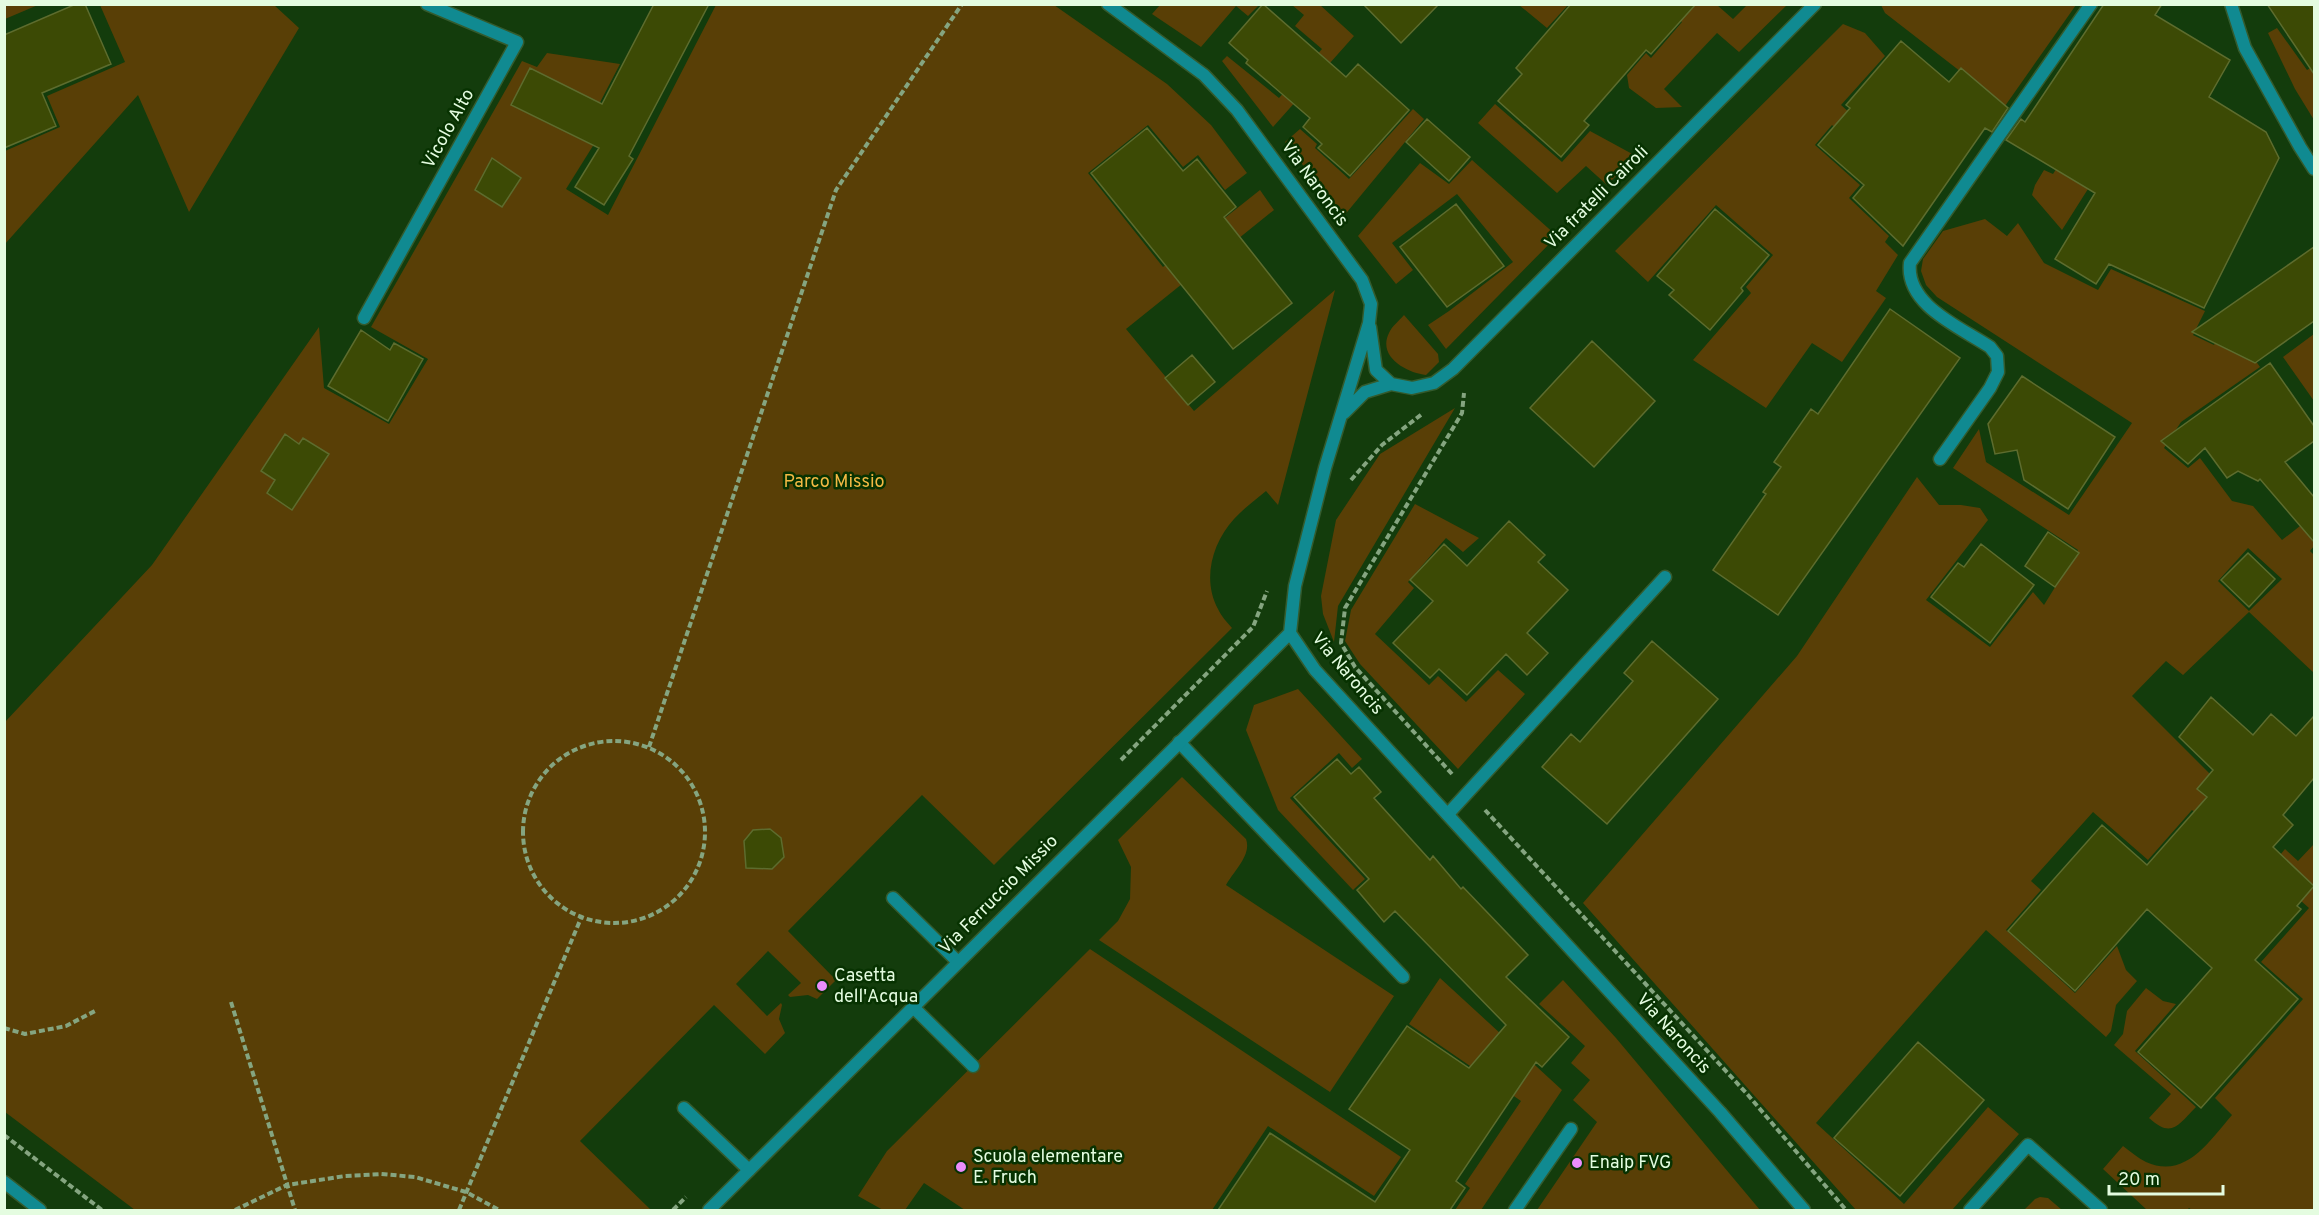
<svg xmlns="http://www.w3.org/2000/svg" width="2319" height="1215" font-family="Overpass,sans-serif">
	<rect width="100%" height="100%" fill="#133c0c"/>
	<path fill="#593f06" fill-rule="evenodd" d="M5,4H38V5L5,19Z
		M1712,4L1714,6L1717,5L1733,19L1747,5H1787L1739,52L1717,33L1664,89L1682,107L1656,108L1629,88L1627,75L1646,53L1651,58L1682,22L1662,5Z
		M100,5H274L299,28L189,212L138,95L5,244V151L60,127L47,96L125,62Z
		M716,5H1054L1167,84L1211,125L1247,173L1225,190L1198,155L1183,167L1148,125L1088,173L1163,267L1260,190L1274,210L1126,329L1194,411L1335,290L1278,505L1266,491C1255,500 1243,509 1234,519C1212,543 1202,580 1218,609C1221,616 1227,622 1232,628L994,865L922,795L788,931L836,980L817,999L808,995L790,997L788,995L801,983L768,951L736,984L767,1016L781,1003L782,1005L779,1019L785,1033L765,1054L714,1005L580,1141L651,1210H135L5,1112V722L152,565L319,327L324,388L389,424L428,359L371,327L522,61L537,67L547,53L620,64L583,135L596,141L566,189L608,215Z
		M1160,5V4L1259,5L1248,16L1236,6L1201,47L1152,14Z
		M1292,5H1320L1354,36L1273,127L1222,61L1227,56L1279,98L1322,49L1295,26L1304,15Z
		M1519,5H1568L1547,28Z
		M1881,5H2076L2005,106L1885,13Z
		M1843,24L1865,33L1885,56L1841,105L1894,153L1882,168L1832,125L1815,145L1860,185L1849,198L1889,236L1885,242L1898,255L1876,291L1886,298L1842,362L1812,343L1766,408L1693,360L1751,293L1746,287L1773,255L1716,205L1648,282L1615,251Z
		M2277,28L2307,70L2314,66V120L2295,89L2268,33Z
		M2152,88L2062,230L2032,195L2035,185L2044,170L2053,174L2074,141Z
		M1495,104L1562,162L1590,131L1636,156L1607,185L1586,166L1557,193L1478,123Z
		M1413,109L1424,119L1343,217L1285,142L1300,129L1317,144L1315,148L1349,179Z
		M1472,160L1557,236L1446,349L1428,325L1449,311L1513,262L1457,194L1392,243L1413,270L1396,284L1358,236L1420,163L1449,184Z
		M1985,219L2007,236L2018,223L2044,263L2098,290L2111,269L2205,311L2193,335L2214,345L2227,320L2260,367L2181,422L2164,448L2188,468L2200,458L2232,501L2253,506L2282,540L2314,515V546L2310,551L2314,555V673L2249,612L2183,675L2166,661L2132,696L2252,816L2229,841L2192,810L2148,860L2093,812L2031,881L2041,890L2006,930L2075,993L2117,946L2126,970L2137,981L2116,1005L2111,1031L2106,1037L1986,930L1816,1123L1904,1204L1988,1107L2019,1134L1952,1210H1856L1583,903L1797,656L1917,477L1939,505H1961L1980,508L1988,520L1926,600L1990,647L2033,592L2044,605L2078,550L1953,468L1979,429L1986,462L2069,515L2132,423L1937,297L1926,285L1921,271L1923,259L1943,231ZM2248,548L2282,579L2249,611L2218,581Z
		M1404,315L1438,354L1439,362L1426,375C1407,373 1377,357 1389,333C1392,326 1399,321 1404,315Z
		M2314,334V401L2283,357Z
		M1455,408L1338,606L1334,642L1323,614L1321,596L1336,520L1380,454Z
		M1415,504L1479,538L1463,552L1446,538L1408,582L1414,588L1375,634L1429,685L1438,676L1466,702L1498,670L1525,694L1458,769L1360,664L1345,641L1351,610Z
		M1298,689L1362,759L1352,768L1339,753L1290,798L1365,879L1353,890L1278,810L1246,730L1254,705Z
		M1182,777L1246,839C1252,855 1233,872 1226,885L1394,996L1330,1092L1099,940L1118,921L1130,899L1131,867L1118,840Z
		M2314,844V1210H2192L2189,1208L2187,1210H2147L2103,1169L2123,1146C2131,1152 2138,1158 2146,1162C2186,1180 2210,1140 2232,1115L2215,1098L2303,999L2261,962L2309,908L2267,871L2285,849L2298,861Z
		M1090,949L1401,1157L1374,1196L1268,1126L1212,1210H965L924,1183L905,1210H883L858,1196L887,1151Z
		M1440,978L1562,1090L1481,1210H1455L1470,1188L1465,1184L1521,1101L1409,1024Z
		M1563,980L1616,1038L1760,1210H1537L1597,1122L1573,1100L1590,1080L1571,1063L1585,1046L1539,1004Z
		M2146,988L2163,1001L2176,1004L2135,1051L2196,1107C2178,1125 2172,1139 2149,1118L2171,1094L2114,1045L2123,1034L2127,1011Z
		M2040,1197L2048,1198L2062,1210H2024L2035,1199Z"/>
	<path fill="#3c4a05" stroke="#5d6c2e" stroke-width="1.5" d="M76,4H85L111,64L42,93L56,126L4,148V35Z
		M654,4H709L629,156L633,159L604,205L575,187L599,148L511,105L530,68L602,104Z
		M1263,4L1346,77L1358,64L1409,110L1350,176L1318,148L1322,144L1303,127L1310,118L1246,63L1248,60L1229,43Z
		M1363,4H1439L1401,43Z
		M1571,4H1696L1651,54L1646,50L1584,121L1589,125L1561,157L1498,101L1522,74L1516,68Z
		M2104,4H2162L2155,15L2230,60L2209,97L2266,132L2279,158L2204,308L2109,264L2096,284L2055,259L2095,193L2006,140L2021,119L2025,122Z
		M2267,4H2314V74Z
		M1901,41L1949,82L1961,68L2008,108L1992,132L1985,128L1903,246L1853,198L1864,185L1818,145L1850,108L1846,105Z
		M1427,119L1470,157L1449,181L1406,142Z
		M1147,128L1183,171L1197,159L1236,207L1224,217L1292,303L1233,349L1091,173Z
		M492,158L521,178L502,207L475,190Z
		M1456,204L1504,266L1447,307L1400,247Z
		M1715,209L1769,255L1741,288L1743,291L1710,330L1669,295L1674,290L1657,276Z
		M2314,247V321L2255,363L2192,332Z
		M1890,309L1960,358L1778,615L1713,570L1766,494L1763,492L1781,467L1774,462L1811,409L1818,414Z
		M361,330L390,350L394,343L423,359L388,421L328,386Z
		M1592,341L1655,401L1594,467L1530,408Z
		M1192,355L1215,382L1188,405L1165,378Z
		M2270,363L2314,426V441L2285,462L2314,497V542L2260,479L2258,481L2238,471L2227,478L2205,448L2188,464L2161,441Z
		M2022,376L2115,437L2068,509L2024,480L2017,450L1995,454L1988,424Z
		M285,434L299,444L303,438L329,454L292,510L267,493L275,480L261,471Z
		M1509,521L1545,555L1538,562L1568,590L1527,633L1548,653L1527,675L1506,654L1467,695L1439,669L1430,678L1393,643L1433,601L1410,580L1444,544L1467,566Z
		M2048,532L2079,553L2055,587L2025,566Z
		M1981,544L2034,585L1990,643L1931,597L1958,563L1964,567Z
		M2248,553L2275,579L2249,607L2221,580Z
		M1652,641L1718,699L1607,824L1542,767L1571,734L1580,742L1633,681L1624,673Z
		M2211,697L2253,735L2271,714L2296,736L2314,716V778L2283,815L2293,825L2273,847L2314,886L2297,906L2301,909L2255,960L2298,999L2201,1108L2138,1052L2212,968L2147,909L2075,991L2008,931L2102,825L2147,865L2207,797L2197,789L2213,770L2179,737Z
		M1337,759L1351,774L1359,767L1381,792L1374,798L1430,860L1433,856L1461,889L1463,887L1528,955L1506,977L1569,1037L1542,1067L1536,1062L1456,1181L1465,1188L1450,1210H1218L1270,1133L1375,1202L1410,1150L1349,1109L1407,1026L1469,1068L1506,1025L1395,911L1384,922L1357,890L1369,879L1294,797Z
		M770,829L781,838L784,857L772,869L746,868L744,841L753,830Z
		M1918,1042L1984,1100L1900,1196L1834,1138Z"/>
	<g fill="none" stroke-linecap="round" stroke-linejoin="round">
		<g stroke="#345b2e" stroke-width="15">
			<path id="service" d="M1940,459L1990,388L1998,372L1997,356L1990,347C1960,327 1905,305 1910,263L2091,4
				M1179,742L1403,977
				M1448,814L1665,577
				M893,898L958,962
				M913,1007L973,1066
				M684,1108L749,1170
				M1515,1210L1571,1129"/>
		</g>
		<g stroke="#345b2e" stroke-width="15">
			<path id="minor" d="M1108,4L1204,75L1237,110L1362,280L1371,304L1369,323L1325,468L1295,586L1290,633L1315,670L1720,1112L1804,1210
				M364,318L517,42L427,4
				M1370,327L1376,370L1391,384
				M1344,413L1365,392L1391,384L1412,388L1434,383L1453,369L1815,4
				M709,1210L1290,633
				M1970,1210L2028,1145L2101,1210"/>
		</g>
		<g stroke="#345b2e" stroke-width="15">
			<path id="tertiary" d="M2231,4L2245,48L2300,147L2314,169
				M4,1182L40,1210"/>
		</g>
		<path stroke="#85a580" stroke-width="4" stroke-dasharray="6 3" stroke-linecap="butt" d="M1351,480L1382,445L1422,414
			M523 832a91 91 0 1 1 182 0a91 91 0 1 1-182 0Z
			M649,747L836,190L962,4
			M1121,760L1253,627L1267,591
			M1452,774L1355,667L1341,643L1345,608L1462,413L1464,393
			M1485,810L1748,1095L1846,1210
			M231,1002L295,1210
			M4,1028L25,1034L66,1026L95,1011
			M4,1135L102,1210
			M235,1210L287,1185L345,1176L381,1174L415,1177L466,1192L499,1210
			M459,1210L581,918
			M673,1210L686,1197"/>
		<use href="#service" stroke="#108a91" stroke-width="12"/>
		<use href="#minor" stroke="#108a91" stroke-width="12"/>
		<use href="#tertiary" stroke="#108a91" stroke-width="12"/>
	</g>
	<g fill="#eb8dfc" stroke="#073201" stroke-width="2">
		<circle cx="822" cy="986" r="6"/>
		<circle cx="1577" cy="1163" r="6"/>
		<circle cx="961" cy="1167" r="6"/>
	</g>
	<g text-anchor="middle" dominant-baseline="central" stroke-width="5" stroke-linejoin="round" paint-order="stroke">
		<g font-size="18" fill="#e4fce0" stroke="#073201">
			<text transform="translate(449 129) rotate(-61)">Vicolo Alto</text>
			<text transform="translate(1314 184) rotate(54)">Via Naroncis</text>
			<text transform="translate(1597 198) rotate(-45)">Via fratelli Cairoli</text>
			<text transform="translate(1347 674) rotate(50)">Via Naroncis</text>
			<text transform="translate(999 895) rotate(-45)">Via Ferruccio Missio</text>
			<text transform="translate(1673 1034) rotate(48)">Via Naroncis</text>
		</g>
		<g font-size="18" fill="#f4b944" stroke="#073201">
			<text x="834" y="482">Parco Missio</text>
		</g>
		<g font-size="18" fill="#e4fce0" stroke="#073201" text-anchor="start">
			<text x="834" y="976">Casetta<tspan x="834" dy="21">dell'Acqua</tspan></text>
			<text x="973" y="1157">Scuola elementare<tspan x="973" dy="21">E. Fruch</tspan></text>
			<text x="1589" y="1163">Enaip FVG</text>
		</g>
	</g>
	<rect width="2319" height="1215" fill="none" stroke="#e4fce0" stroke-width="12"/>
	<path d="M2109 1185v9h114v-9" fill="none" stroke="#e4fce0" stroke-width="3"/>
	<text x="2118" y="1185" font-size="18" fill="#e4fce0" stroke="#073201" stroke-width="4.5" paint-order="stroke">20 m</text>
</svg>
